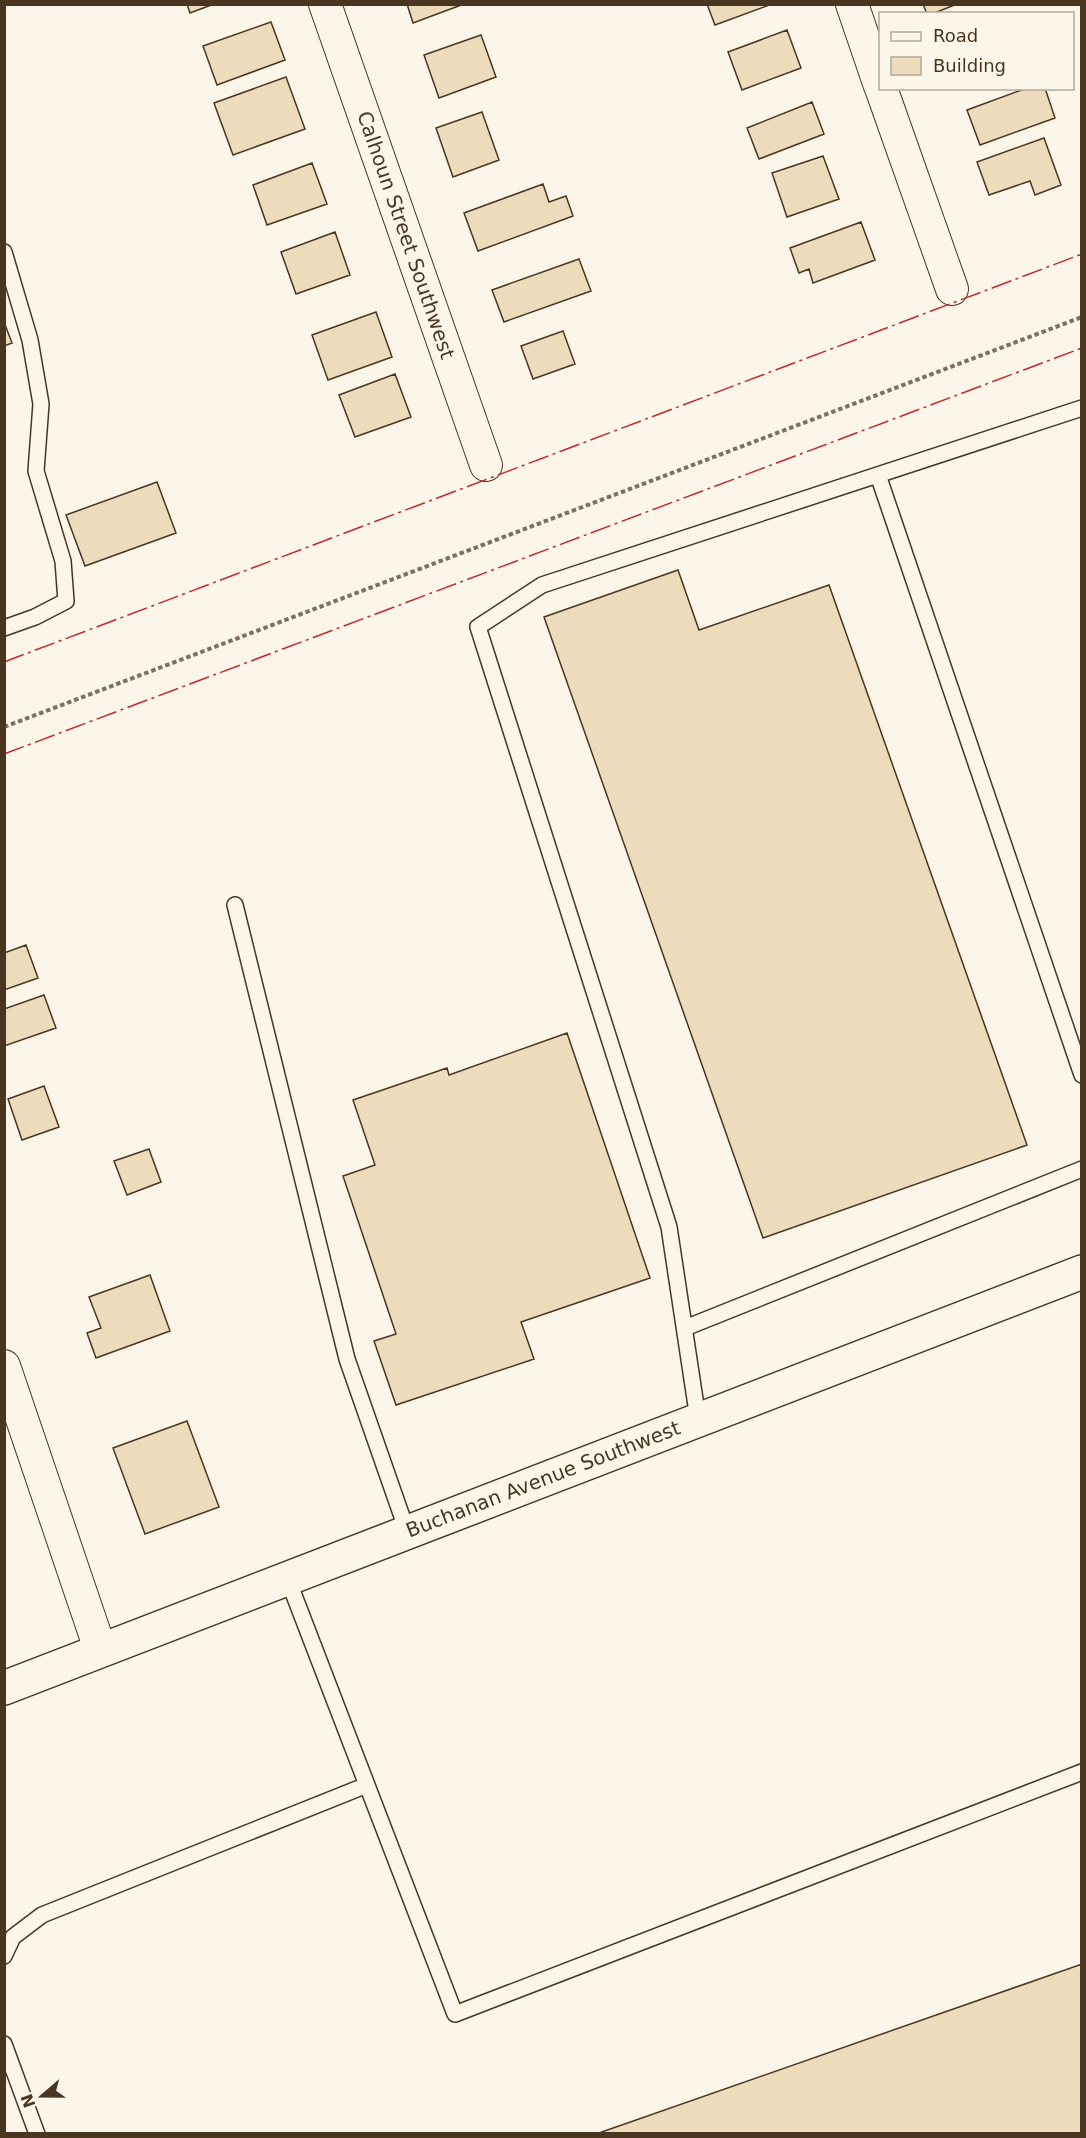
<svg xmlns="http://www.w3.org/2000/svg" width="1086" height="2138" font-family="'DejaVu Sans',sans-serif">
	<rect width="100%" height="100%" fill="#fbf6e9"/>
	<path fill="#ecdcbc" stroke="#4a3520" stroke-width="1.5" d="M187,4H214L190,13Z
		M407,4H464L413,23Z
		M707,4H772L715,25Z
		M923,4H957L932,14H927Z
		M271,22L285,60L217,85L203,46Z
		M787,30L801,68L742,90L728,52Z
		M481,35L496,77L439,98L424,55Z
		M286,77L305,129L233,155L214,103Z
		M1027,88H1045L1055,118L980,145L967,110Z
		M812,102L824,134L759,159L747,128Z
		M482,112L499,160L453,177L436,128Z
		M1044,138L1061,185L1035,195L1030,181L989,195L977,162Z
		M823,156L839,199L787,217L772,173Z
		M312,163L327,204L267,225L253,185Z
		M543,184L549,202L566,196L573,216L478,251L464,213Z
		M861,222L875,260L813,283L809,269L799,273L790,248Z
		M335,232L350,275L296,294L281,252Z
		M579,259L591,291L504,322L492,290Z
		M376,312L392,357L328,380L312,335Z
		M4,322L12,343L4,346Z
		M563,331L575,364L533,379L521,346Z
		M395,374L411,417L355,437L339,395Z
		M157,482L176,533L85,566L66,515Z
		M678,570L699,630L829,585L1027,1145L763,1238L544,617Z
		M26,945L38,978L4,990V953Z
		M44,995L56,1028L4,1046V1009Z
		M567,1033L650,1278L521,1322L534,1359L396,1405L374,1341L396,1334L343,1176L375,1165L353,1100L447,1068L449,1075Z
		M44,1086L59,1127L22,1140L8,1099Z
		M149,1149L161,1182L127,1195L114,1161Z
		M150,1275L170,1331L96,1358L87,1333L101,1328L89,1297Z
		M187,1421L219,1507L145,1534L113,1448Z
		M1082,1964V2134H596Z"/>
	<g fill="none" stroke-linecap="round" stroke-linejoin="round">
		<g stroke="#4a3520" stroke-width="18">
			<path id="lane" d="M4,252L30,340L41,404L36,471L63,561L66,601L35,617L4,628
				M878,475L1082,1075
				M235,905L347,1359L407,1531
				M685,1328L1082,1169
				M698,1419L669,1227L478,627L542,585L1082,408
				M287,1577L455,2014L1082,1772
				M4,1956L13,1937L42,1915L367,1785
				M4,2044L37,2134"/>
		</g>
		<g stroke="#4a3520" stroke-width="34">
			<path id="street" d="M325,4L486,465
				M852,4L880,86
				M881,88L952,289
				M4,1366L100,1649"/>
		</g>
		<g stroke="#4a3520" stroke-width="36">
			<path id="secondary" d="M4,1688L1082,1272"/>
		</g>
		<path stroke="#7f6f5c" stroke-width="4" stroke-dasharray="4.5 3" stroke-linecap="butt" d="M4,727L1082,317"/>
		<use href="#lane" stroke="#fbf6e9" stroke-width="15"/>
		<use href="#street" stroke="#fbf6e9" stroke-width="32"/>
		<use href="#secondary" stroke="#fbf6e9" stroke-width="33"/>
		<path stroke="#c62828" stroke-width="1.5" stroke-dasharray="21 4.5 3 4.5" stroke-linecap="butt" d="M4,662L1082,254
			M4,754L1082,348"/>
	</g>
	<g text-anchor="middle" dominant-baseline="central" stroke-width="4.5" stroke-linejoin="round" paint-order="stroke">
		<g font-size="20" fill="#4a3520" stroke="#fbf6e9">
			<text transform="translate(406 235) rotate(71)">Calhoun Street Southwest</text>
			<text transform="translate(543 1479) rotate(-21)">Buchanan Avenue Southwest</text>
		</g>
	</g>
	<rect width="1086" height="2138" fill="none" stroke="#4a3520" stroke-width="12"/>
	<rect x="879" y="12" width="195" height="78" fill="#fbf6e9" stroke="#b4a999" stroke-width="1.5"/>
	<rect x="891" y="32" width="30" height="9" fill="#fbf6e9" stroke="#b4a999" stroke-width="1.5"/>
	<text x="933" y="42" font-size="18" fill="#4a3520">Road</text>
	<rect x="891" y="57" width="30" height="18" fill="#ecdcbc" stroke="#b4a999" stroke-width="1.5"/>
	<text x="933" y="72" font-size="18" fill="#4a3520">Building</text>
	<g transform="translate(42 2096) rotate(250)" stroke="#fbf6e9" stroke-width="4.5" paint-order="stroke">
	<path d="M0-4.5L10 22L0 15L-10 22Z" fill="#4a3520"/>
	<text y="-9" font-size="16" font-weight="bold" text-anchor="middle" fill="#4a3520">N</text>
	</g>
</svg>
